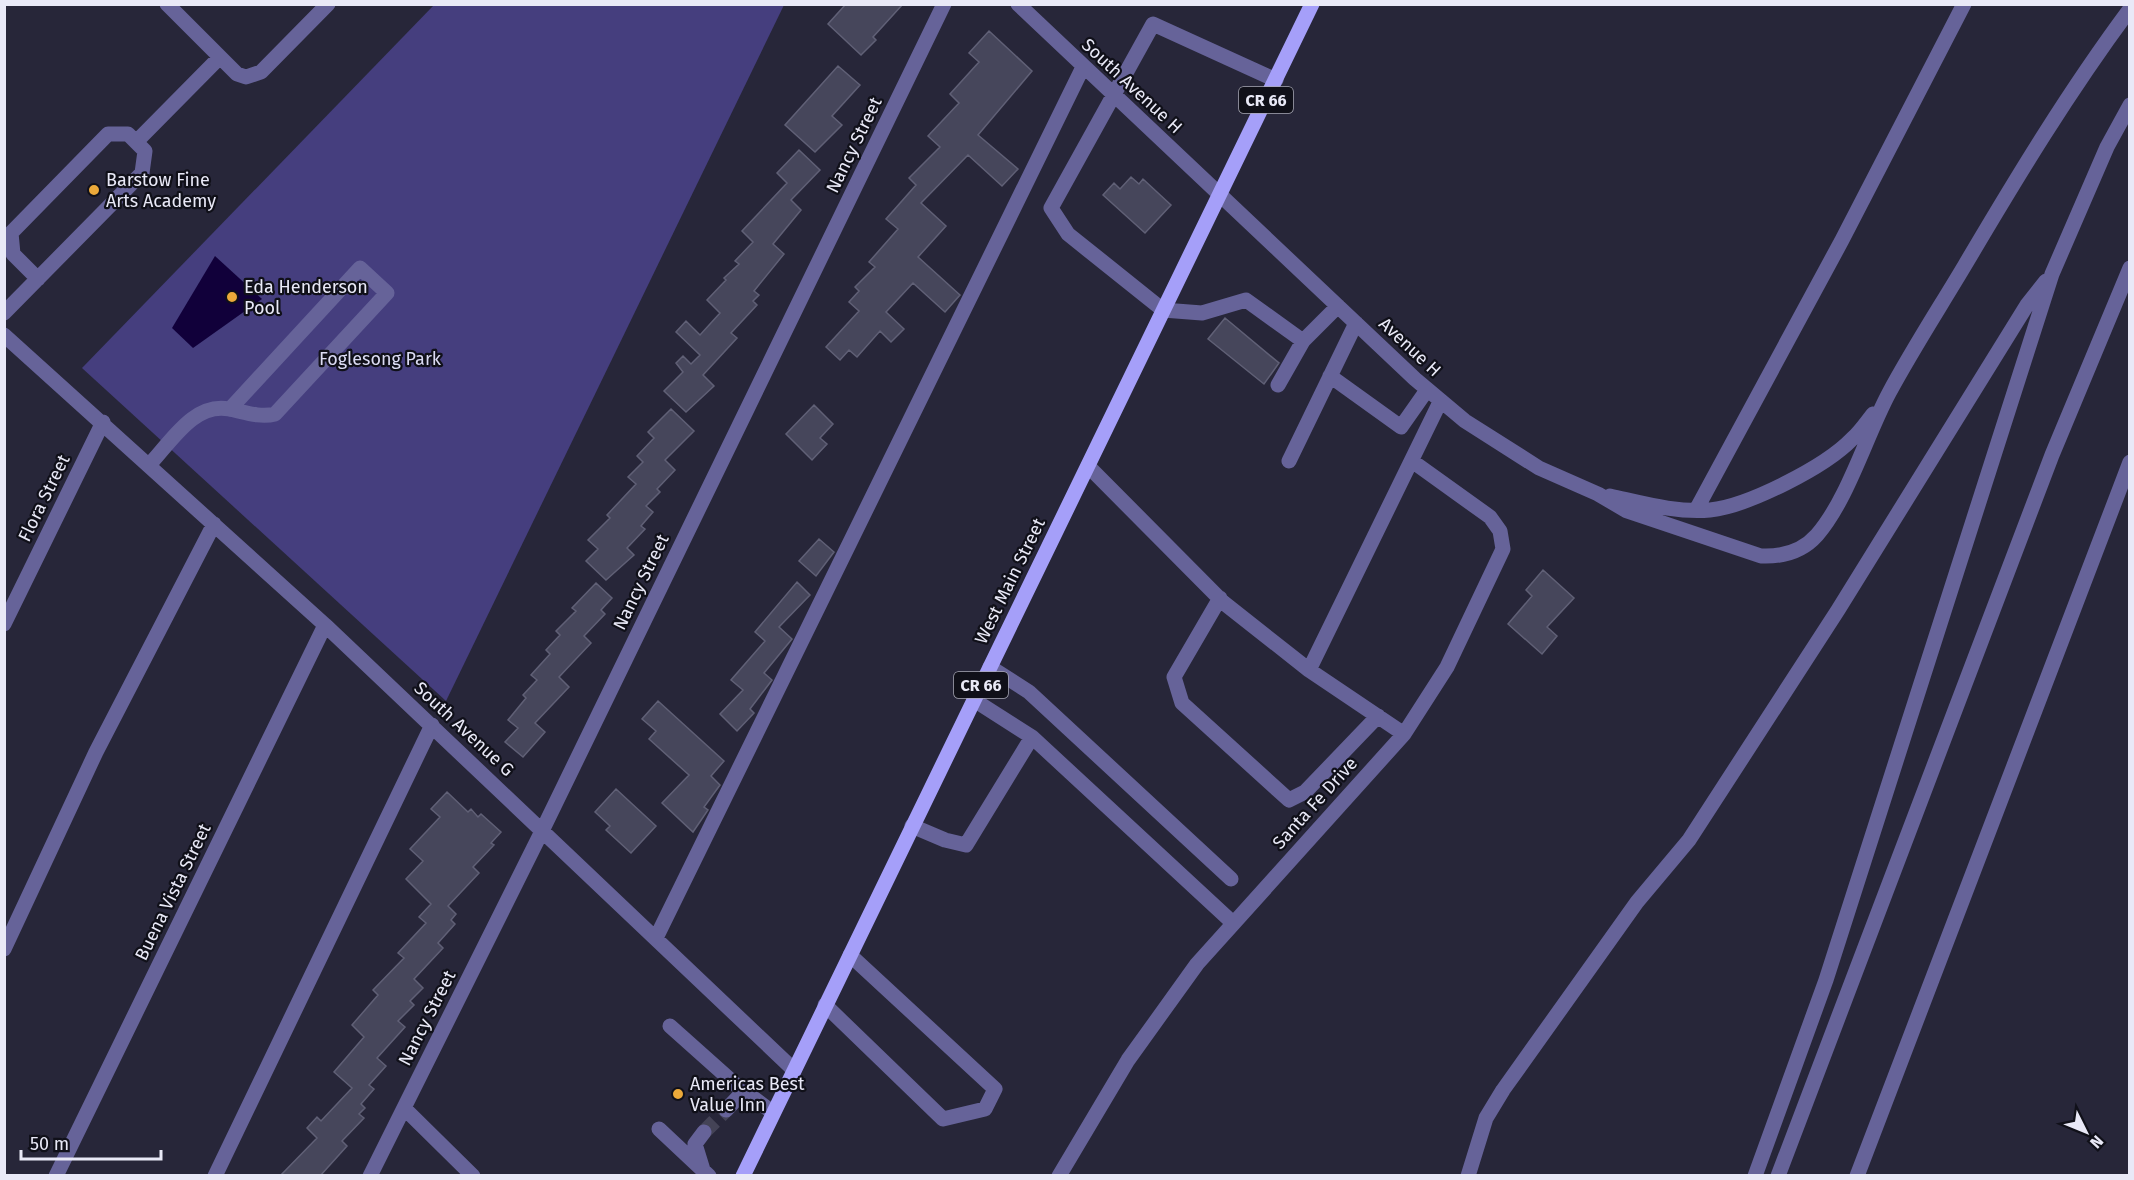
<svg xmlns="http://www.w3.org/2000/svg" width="2134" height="1180" font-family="'Fira Sans',sans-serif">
	<rect width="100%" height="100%" fill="#272639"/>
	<path fill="#453e7e" d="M434,5H784L446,701L82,368Z"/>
	<path fill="#11003a" d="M215,256L262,299L193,348L172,328Z"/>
	<path fill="#46465b" stroke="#606076" stroke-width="1.5" d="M846,4H903L873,37L876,40L861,55L828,24Z
		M989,31L1032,71L978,135L1018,169L1002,186L968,155L921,203L946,226L918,257L960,295L945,312L913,283L886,312L904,329L891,342L880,331L857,357L849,350L840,360L826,347L859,311L849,302L859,291L855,287L875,267L869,262L898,229L886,219L916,185L909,178L940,147L928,136L959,103L950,94L979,62L969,53Z
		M838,66L860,85L832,116L842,125L815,152L785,125Z
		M799,150L820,170L791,200L801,210L773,244L784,254L754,291L759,295L753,301L757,305L731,333L737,338L703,375L714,386L686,412L664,391L683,372L676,363L683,356L691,364L700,355L676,332L686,321L700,335L720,313L707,300L726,280L724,278L739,264L735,261L753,242L742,231L787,183L777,173Z
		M1131,177L1139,184L1143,179L1171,205L1145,233L1103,195L1114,183L1120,189Z
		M1225,318L1279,363L1264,384L1208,339Z
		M814,405L833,424L820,438L827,444L812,460L786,434Z
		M671,409L694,431L665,460L675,470L657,489L660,492L646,506L653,512L641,526L645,529L627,548L634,555L606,580L586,561L598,549L588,540L610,518L607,515L636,484L628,477L643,462L637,456L654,438L648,432Z
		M819,539L834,552L816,576L799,561Z
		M1543,570L1574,598L1547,627L1557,636L1542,654L1508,624L1532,596L1526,590Z
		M797,582L810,595L779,627L792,639L764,673L772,680L750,709L754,713L737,731L720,714L743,690L731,680L765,641L755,632Z
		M596,583L612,598L601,610L605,614L584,636L591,643L559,677L569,687L535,723L545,732L523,757L505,742L518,728L508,720L526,698L523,695L537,680L531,675L550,654L546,650L560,635L556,631L576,611L572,608Z
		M658,701L724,761L711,776L720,785L704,807L708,810L693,832L662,803L689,775L649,739L656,731L642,719Z
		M616,789L656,826L631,853L606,830L610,826L595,812Z
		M447,792L468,812L471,809L478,817L481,814L501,832L491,843L494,845L473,867L479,873L448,906L456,914L451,920L455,924L438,943L443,948L414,979L423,988L410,1001L414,1005L398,1021L405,1027L377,1058L386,1066L369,1085L374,1089L361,1104L365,1108L359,1114L364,1118L342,1141L347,1146L320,1176H280L317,1138L307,1128L317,1117L321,1121L352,1088L334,1072L364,1037L352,1025L378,995L373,990L404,958L398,953L426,923L419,917L431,904L406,879L423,861L410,849L440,817L431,809Z"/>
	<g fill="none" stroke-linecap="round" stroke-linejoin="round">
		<path stroke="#444356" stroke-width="15" stroke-dasharray="15 8" stroke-linecap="butt" d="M704,1132L726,1110"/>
		<path stroke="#666399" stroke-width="15" d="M167,4L237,74L246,77L261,72L328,4
			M1018,4L1415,379L1465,421L1539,468L1598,494L1627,511L1761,556C1783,557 1802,552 1817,535C1848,499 1866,436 1889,393C1912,350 1940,307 1965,265C2017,177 2069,91 2130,9
			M1276,80L1153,24L1051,208L1068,234L1163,310L1202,313L1246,300L1303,341
			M136,142L220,57
			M4,313L142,173L145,151L128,134H108L11,233L13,254L38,279
			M4,335L325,625L794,1070
			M1330,376L1401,427L1427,390
			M1278,385L1303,341L1338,306
			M1289,461L1356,323
			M149,465C171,442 194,402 229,409C244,412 260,418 275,414L387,293L360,268L230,409
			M1088,466L1224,603L1309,670L1404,734
			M1610,496C1642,503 1676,513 1710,510C1748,506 1825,467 1852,439C1860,432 1866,423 1873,414
			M1696,510L1842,240L1964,4
			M1220,598L1174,677L1182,703L1289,800L1305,792L1378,716
			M4,624L103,422
			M990,667L1029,692L1231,879
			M1309,670L1440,402
			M974,700L1032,737L1233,923
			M912,826L945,840L966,845L1032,737
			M656,938L1083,67
			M4,949L96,752L214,524
			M825,1005L943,1119L985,1109L995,1089L850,955
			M670,1026L735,1084L772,1112
			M404,1108L473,1176
			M726,1110L744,1091
			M659,1129L709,1176
			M703,1170L695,1144L704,1132
			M56,1176L325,625
			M215,1176L432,725
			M370,1176L543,829L944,4
			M1059,1176L1128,1060L1197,964L1404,734L1447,667L1503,549L1500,531L1490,517L1412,461
			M1468,1176L1486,1118L1503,1090L1637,902L1689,840L1838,610L2027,305L2046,281
			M1755,1176L1826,980L2052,274L2107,147L2130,105
			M1778,1176L2052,455L2130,268
			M1857,1176L2130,462"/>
		<path stroke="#a59ff9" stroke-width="15" d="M743,1176L1312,4"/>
	</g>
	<g fill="#eca93a" stroke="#101019" stroke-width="2">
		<circle cx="94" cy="190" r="6"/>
		<circle cx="232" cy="297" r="6"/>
		<circle cx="678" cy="1094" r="6"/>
	</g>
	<g text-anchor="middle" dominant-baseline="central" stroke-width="4.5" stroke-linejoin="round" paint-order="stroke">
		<g fill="#101019" stroke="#a8a8b4" stroke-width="1.5">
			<rect x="1239" y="87" width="54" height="26" rx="4.5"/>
			<rect x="954" y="672" width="54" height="26" rx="4.5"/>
		</g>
		<g font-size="16" font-weight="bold" fill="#e9e9f7">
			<text x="1266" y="100">CR 66</text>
			<text x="981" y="685">CR 66</text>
		</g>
		<g font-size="18" fill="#e9e9f7" stroke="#101019">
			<text transform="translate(1132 86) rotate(43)">South Avenue H</text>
			<text transform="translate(854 145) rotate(-64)">Nancy Street</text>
			<text transform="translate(1410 347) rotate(43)">Avenue H</text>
			<text transform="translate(44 498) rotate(-64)">Flora Street</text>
			<text transform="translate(1010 581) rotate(-64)">West Main Street</text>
			<text transform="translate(641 582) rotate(-64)">Nancy Street</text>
			<text transform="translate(464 729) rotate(43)">South Avenue G</text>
			<text transform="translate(1315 803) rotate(-48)">Santa Fe Drive</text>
			<text transform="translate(173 892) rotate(-64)">Buena Vista Street</text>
			<text transform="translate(427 1018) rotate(-63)">Nancy Street</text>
		</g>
		<g font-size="18" fill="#e9e9f7" stroke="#101019" text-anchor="start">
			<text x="106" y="180">Barstow Fine<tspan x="106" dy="21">Arts Academy</tspan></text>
			<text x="244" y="287">Eda Henderson<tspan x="244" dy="21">Pool</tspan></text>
			<text x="690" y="1084">Americas Best<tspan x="690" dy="21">Value Inn</tspan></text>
		</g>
		<g font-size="18" fill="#dbdbf3" stroke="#101019">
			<text x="380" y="359">Foglesong Park</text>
		</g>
	</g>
	<rect width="2134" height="1180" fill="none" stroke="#e9e9f7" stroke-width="12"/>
	<g transform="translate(2086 1132) rotate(133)" stroke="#101019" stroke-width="4.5" paint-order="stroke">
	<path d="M0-4.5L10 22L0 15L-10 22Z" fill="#e9e9f7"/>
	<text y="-9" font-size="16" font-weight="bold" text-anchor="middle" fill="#e9e9f7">N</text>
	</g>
	<path d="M21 1150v9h140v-9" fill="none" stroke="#e9e9f7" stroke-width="3"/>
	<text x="30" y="1150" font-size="18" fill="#e9e9f7" stroke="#101019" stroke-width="4.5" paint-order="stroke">50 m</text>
</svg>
